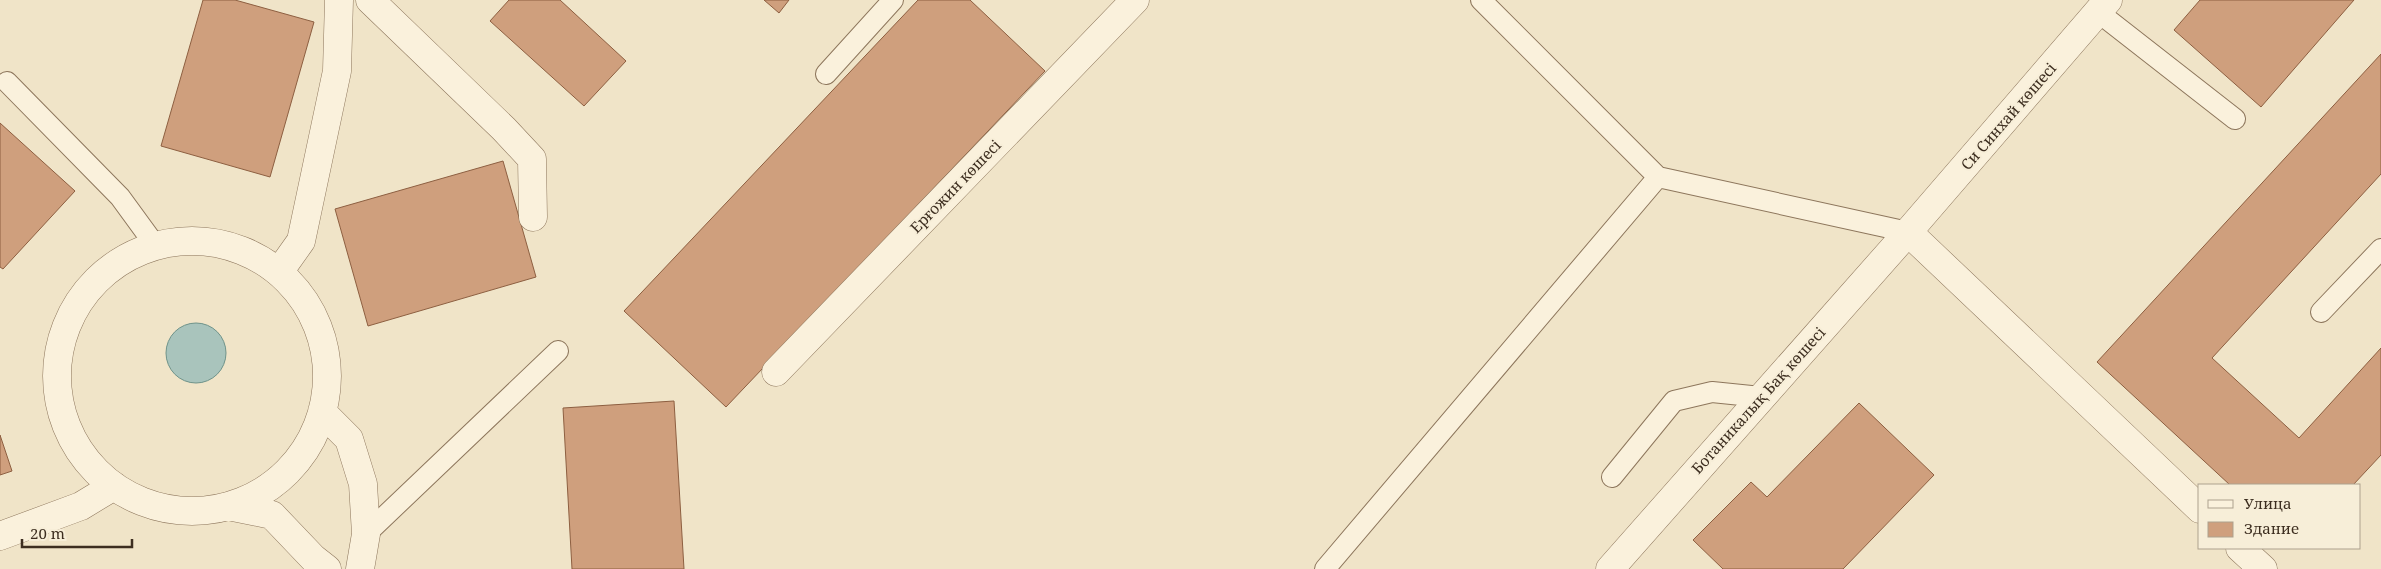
<svg xmlns="http://www.w3.org/2000/svg" width="2381" height="569" font-family="'Noto Serif',serif">
	<rect width="100%" height="100%" fill="#f0e4c8"/>
	<path fill="#a9c4bc" stroke="#6f938a" d="M166 353a30 30 0 1 1 60 0a30 30 0 1 1-60 0Z"/>
	<path fill="#cf9f7d" stroke="#8d5f41" d="M203,0H235L314,22L270,177L161,146Z
		M509,0H560L626,61L584,106L490,21Z
		M764,0H789L779,13Z
		M918,0H970L1045,71L726,407L624,311Z
		M2200,0H2354L2261,107L2174,30Z
		M2381,54V174L2212,358L2299,438L2381,348V455L2353,485H2230L2097,362Z
		M0,123L75,191L3,269L0,267Z
		M503,161L536,277L368,326L335,209Z
		M674,401L684,569H572L563,408Z
		M1859,403L1934,475L1843,569H1723L1693,540L1751,482L1767,497Z
		M0,435L12,471L0,475Z"/>
	<g fill="none" stroke-linecap="round" stroke-linejoin="round">
		<g stroke="#8d765c" stroke-width="22">
			<path id="service" d="M1481,0L1658,177L1908,232
				M2098,12L2235,119
				M826,74L893,0
				M7,82L120,197L155,245
				M2321,312L2381,249
				M1612,477L1674,401L1712,392L1761,397
				M366,534L558,351
				M1325,569L1658,177"/>
		</g>
		<g stroke="#8d765c" stroke-width="29">
			<path id="minor" d="M370,0L504,129L532,159L533,217
				M1908,232L2200,509
				M57 376a135 135 0 1 1 270 0a135 135 0 1 1-270 0Z
				M279,272L301,241L337,71L339,0
				M776,372L1135,0
				M322,412L349,439L363,484L366,534L360,569
				M228,506L272,515L313,558L327,569
				M0,536L81,506L114,486
				M2240,548L2263,569
				M1610,569L1908,232L2108,0"/>
		</g>
		<use href="#service" stroke="#faf1dc" stroke-width="20"/>
		<use href="#minor" stroke="#faf1dc" stroke-width="28"/>
	</g>
	<g text-anchor="middle" dominant-baseline="central" stroke-width="4" stroke-linejoin="round" paint-order="stroke">
		<g font-size="15" fill="#3d2e20" stroke="#f7eed8">
			<text transform="translate(2008 116) rotate(-49)">Си Синхай көшесі</text>
			<text transform="translate(955 186) rotate(-46)">Ерғожин көшесі</text>
			<text transform="translate(1758 400) rotate(-48)">Ботаникалық Бақ көшесі</text>
		</g>
	</g>
	<rect x="2198" y="484" width="162" height="65" fill="#f7eed8" stroke="#ada18e"/>
	<rect x="2208" y="500" width="25" height="8" fill="#faf1dc" stroke="#ada18e"/>
	<text x="2244" y="509" font-size="15" fill="#3d2e20">Улица</text>
	<rect x="2208" y="522" width="25" height="15" fill="#cf9f7d" stroke="#ada18e"/>
	<text x="2244" y="534" font-size="15" fill="#3d2e20">Здание</text>
	<path d="M22 539v8h110v-8" fill="none" stroke="#3d2e20" stroke-width="2.5"/>
	<text x="30" y="539" font-size="15" fill="#3d2e20" stroke="#f7eed8" stroke-width="4" paint-order="stroke">20 m</text>
</svg>
